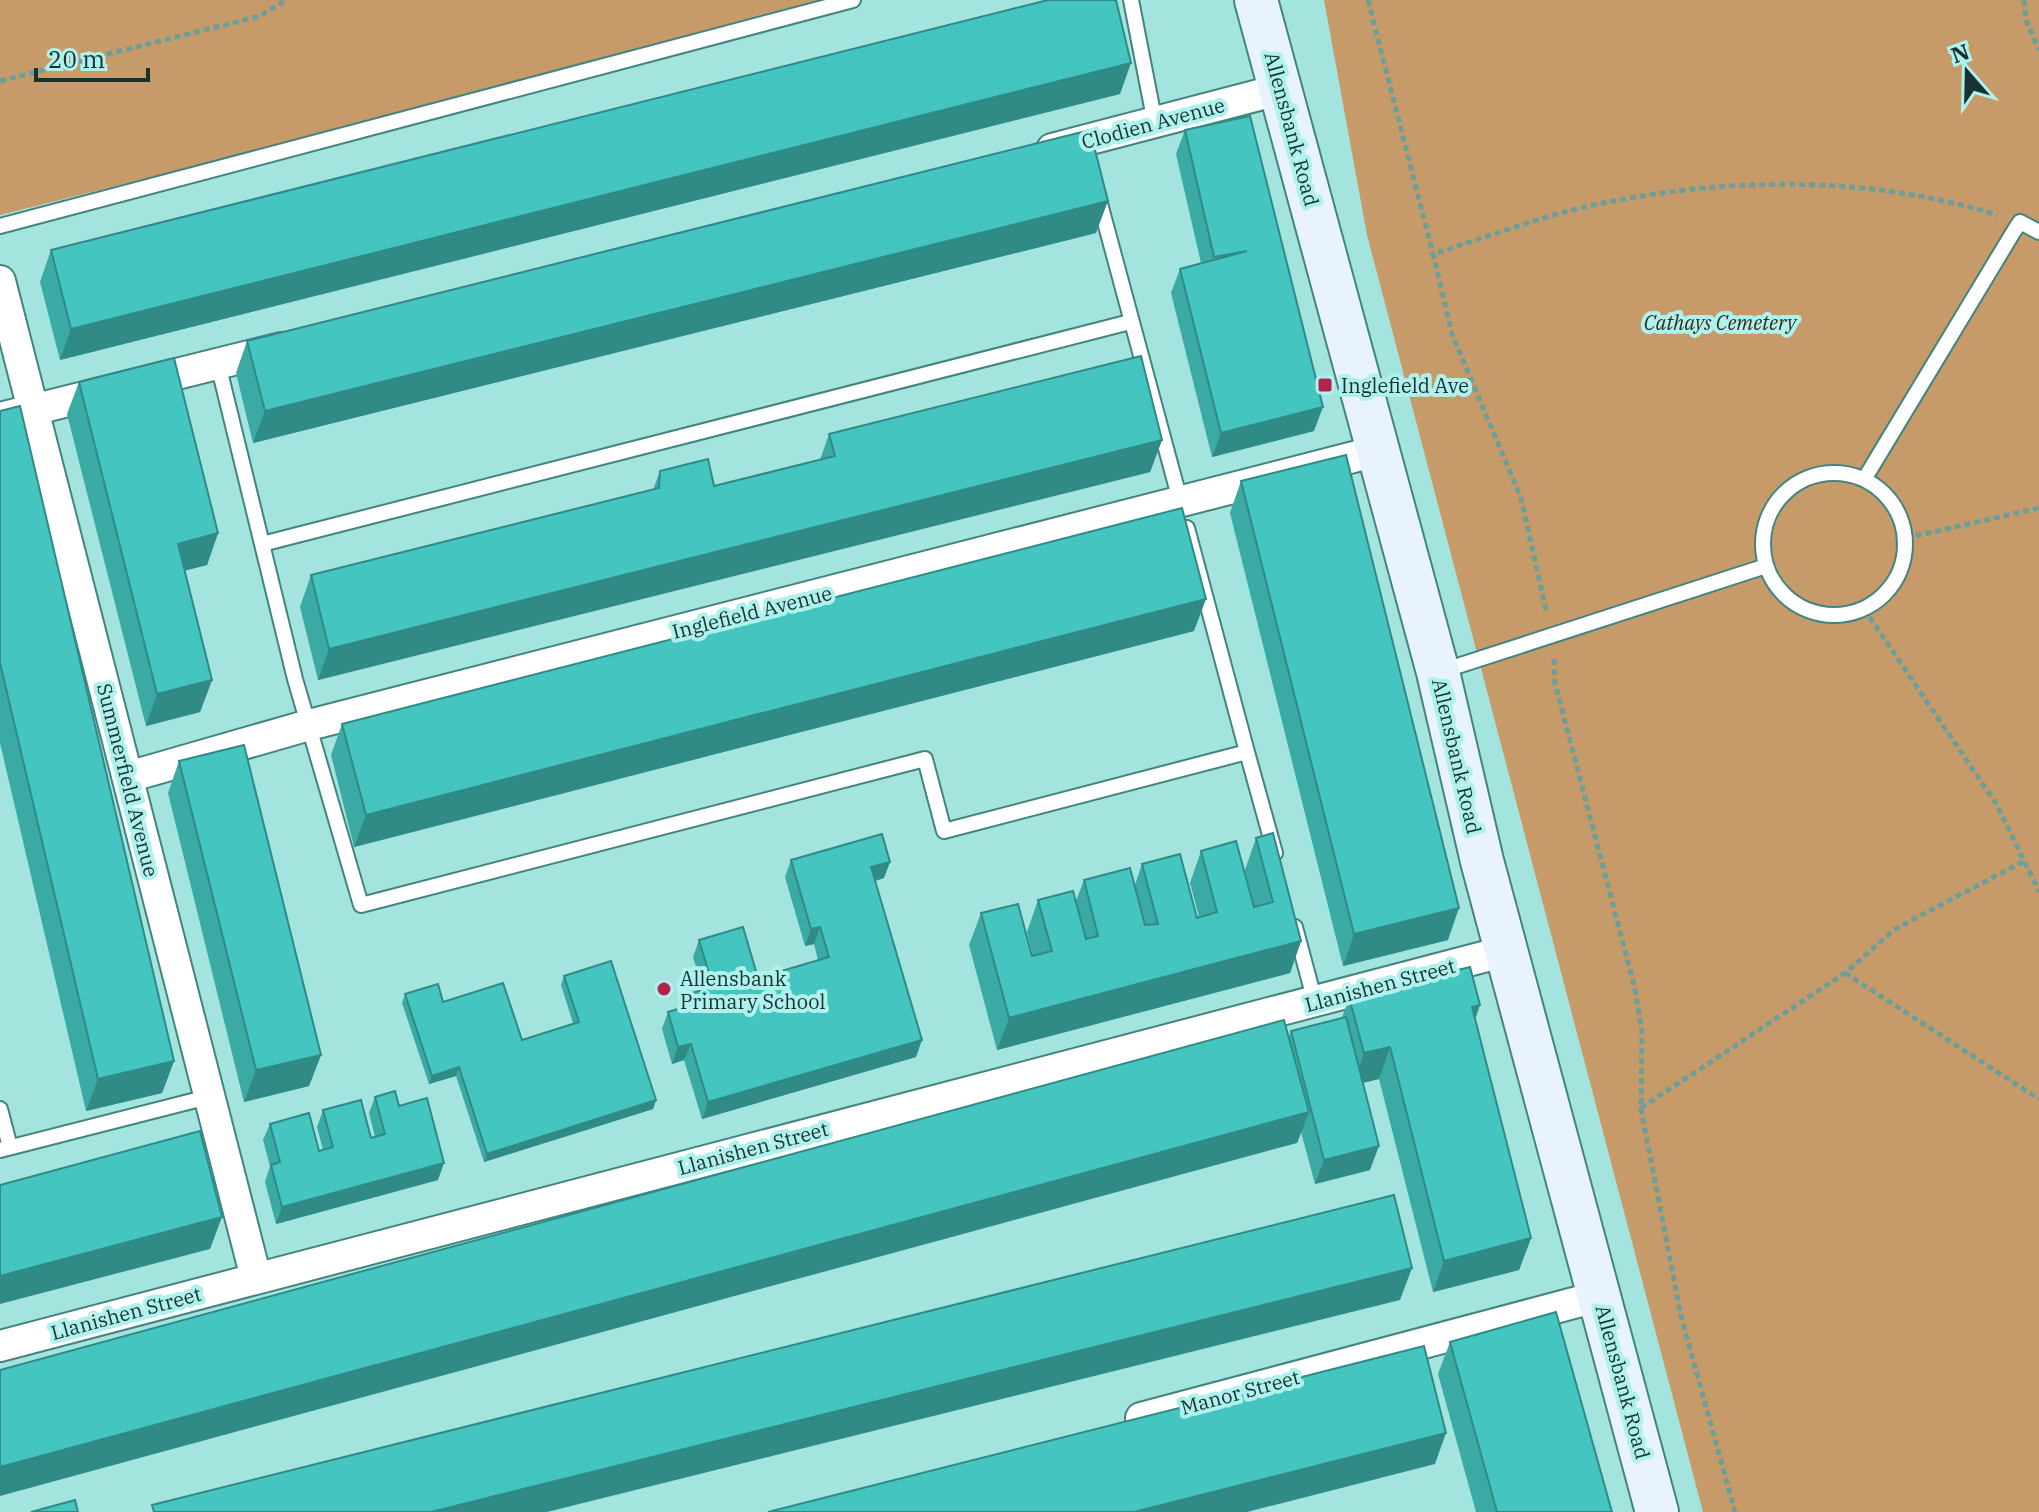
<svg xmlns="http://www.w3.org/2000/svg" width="2039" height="1512" font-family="'IBM Plex Serif',serif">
	<rect width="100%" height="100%" fill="#a3e4df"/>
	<path fill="#c69b69" d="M0,0H855L0,215Z
		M1324,0H2039V1512H1703L1367,235Z"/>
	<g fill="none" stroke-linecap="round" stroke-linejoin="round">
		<g stroke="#448480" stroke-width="18">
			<path id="lane" d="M1131,0L1155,123
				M1098,196L1181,504
				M0,226L853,0
				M218,364L295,679L361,905L925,759L944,831L1247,752L1275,853
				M1763 544a71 71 0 1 1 142 0a71 71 0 1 1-142 0Z
				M1865,478L2014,231L2020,222L2039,232
				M1187,528L1247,752
				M262,544L1130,322
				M1439,672L1766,566
				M1295,927L1315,1002
				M0,1109L10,1147
				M0,1150L208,1097"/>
		</g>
		<g stroke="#448480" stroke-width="34">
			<path id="street" d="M1052,149L1282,89
				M0,281L256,1278
				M0,418L281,348
				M128,777L309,725L1377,451
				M0,1346L1506,951
				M1141,1418L1600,1296"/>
		</g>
		<g stroke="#448480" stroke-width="46">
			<path id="secondary" d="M1256,0L1438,672L1482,861L1657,1512"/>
		</g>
		<path stroke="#6c9e9a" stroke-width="5" stroke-dasharray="6 4" stroke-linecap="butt" d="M1368,0L1433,254
			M2024,0L2026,20L2039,50
			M0,81L260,16L286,0
			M1906,538L2039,508
			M1864,609L1997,805L2039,892
			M1546,610L1521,498L1452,334L1433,254C1487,237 1542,216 1598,204C1728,177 1869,175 1997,215
			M1554,659L1555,683L1635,989L1642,1033L1641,1109L1681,1316L1735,1512
			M1845,973L2039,1099
			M1641,1108L1845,973L1895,929L2026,860"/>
		<use href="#lane" stroke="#fff" stroke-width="14"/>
		<use href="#street" stroke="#fff" stroke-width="30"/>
		<use href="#secondary" stroke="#e8f3ff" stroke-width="42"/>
	</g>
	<path fill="#3ba9a4" d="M1120,94L60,360L40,282L51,250Z
		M1185,130L1314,431L1212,457L1171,293L1180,269L1201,263L1176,154Z
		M1096,233L253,443L236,373L247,341Z
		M79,382L218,533L207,565L184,571L212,680L200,712L146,726L67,414Z
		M0,411L174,1061L162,1093L86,1111L0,743Z
		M829,434L1162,440L1150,472L318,680L300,607L311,575L653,490L660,471L714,486L820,460Z
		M1241,481L1448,940L1343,966L1230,513Z
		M1194,631L354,847L331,755L342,724Z
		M179,761L321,1055L309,1086L244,1102L168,793Z
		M1256,838L1301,941L1290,973L997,1050L969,945L981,913L1032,956H1033L1027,932L1038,900L1076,901L1084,880L1135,885L1142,864L1197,918L1199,917L1190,883L1201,851L1254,907L1245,870Z
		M791,860L884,878L875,881L916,1057L702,1119L684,1060L672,1064L662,1029L668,1012L680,1009L685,995L703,990L693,957L699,940L758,978L818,960L814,944L805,946L785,877Z
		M564,976L656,1100L653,1109L484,1162L456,1076L429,1084L402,1003L405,994L443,1002L522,1040L573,1023L561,985Z
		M1349,997L1475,1019L1531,1238L1519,1270L1433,1292L1379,1079L1363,1083L1370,1170L1315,1184L1301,1132L1297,1143L1289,1036L1291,1031L1342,1018Z
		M375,1097L399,1106L438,1180L276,1224L265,1182L270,1166L263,1140L270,1124L319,1151L323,1150L317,1127L323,1110L371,1138L375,1137L369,1113Z
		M1450,1342L1612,1512H1476L1438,1374Z"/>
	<path fill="#308a86" d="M1131,63L1120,94L60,360L71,329Z
		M1108,201L1096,233L253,443L265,411Z
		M1323,407L1314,431L1212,457L1221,433Z
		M1162,440L1150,472L318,680L329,649Z
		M218,533L207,565L166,575L178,544Z
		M1206,599L1194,631L354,847L366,815Z
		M212,680L200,712L146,726L157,694Z
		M890,862L884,878L865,884L871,867Z
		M1459,908L1448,940L1343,966L1354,934Z
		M820,927L814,944L805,946L811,929Z
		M1301,941L1290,973L997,1050L1009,1018Z
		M1480,1005L1469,1037L1472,1007Z
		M922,1040L916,1057L702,1119L708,1102Z
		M691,1044L684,1060L672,1064L678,1047Z
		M1390,1047L1379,1079L1353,1085L1364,1053Z
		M321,1055L309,1086L244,1102L256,1070Z
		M174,1061L162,1093L86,1111L98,1079Z
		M459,1067L456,1076L429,1084L432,1076Z
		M656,1100L653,1109L484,1162L487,1154Z
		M1309,1112L1297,1143L0,1496V1467Z
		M1379,1146L1370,1170L1315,1184L1324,1160Z
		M444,1163L438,1180L276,1224L282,1207Z
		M222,1217L210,1249L0,1304V1276Z
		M1531,1238L1519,1270L1433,1292L1444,1261Z
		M1412,1268L1400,1300L547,1512H431Z
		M1446,1433L1435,1464L1247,1512H1134Z"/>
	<path fill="#45c5bf" stroke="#308a86" stroke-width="2" d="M1048,0H1116L1131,63L71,329L51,250Z
		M1250,116L1323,407L1221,433L1180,269L1247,251L1214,257L1185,130Z
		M1090,130L1108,201L265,411L247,341Z
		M1141,356L1162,440L329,649L311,575L659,488L660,471L708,459L714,486L835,456L829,434Z
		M174,358L218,533L178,544L212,680L157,694L79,382Z
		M20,406L174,1061L98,1079L0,663V411Z
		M1346,455L1459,908L1354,934L1241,481Z
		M1182,508L1206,599L366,815L342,724Z
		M244,745L321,1055L256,1070L179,761Z
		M1273,833L1301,941L1009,1018L981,913L1018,904L1032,956L1052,951L1038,900L1073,891L1086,939L1098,936L1084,880L1130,868L1145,925L1158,924L1142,864L1180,854L1197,918L1217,912L1201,851L1236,841L1254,907L1273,902L1256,838Z
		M882,834L890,862L871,867L922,1040L708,1102L691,1044L678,1047L668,1012L688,1006L685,995L713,987L699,940L743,927L758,978L829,957L820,927L811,929L791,860Z
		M611,961L656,1100L487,1154L459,1067L432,1076L405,994L438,984L443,1002L503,983L522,1040L579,1022L564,976Z
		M1470,967L1480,1005L1472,1007L1531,1238L1444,1261L1390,1047L1364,1053L1349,997Z
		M1346,1017L1379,1146L1324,1160L1291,1031Z
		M1284,1020L1309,1112L0,1467V1370Z
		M395,1091L399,1106L427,1098L444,1163L282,1207L271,1165L280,1162L270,1124L309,1113L319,1151L333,1147L323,1110L361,1100L371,1138L385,1134L375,1097Z
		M200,1131L222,1217L0,1276V1185Z
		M1394,1195L1412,1268L431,1512H154L152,1505Z
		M1556,1312L1612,1512H1497L1450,1342Z
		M1424,1346L1446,1433L1134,1512H768Z
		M75,1500L78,1512H31Z"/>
	<g fill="#b4234d" stroke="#aff1ed" stroke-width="3">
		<rect x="1317" y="377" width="16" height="16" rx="4"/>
		<circle cx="664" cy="989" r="8"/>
	</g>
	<g text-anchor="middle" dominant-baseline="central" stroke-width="8" stroke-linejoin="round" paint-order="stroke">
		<g font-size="20" fill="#173230" stroke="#aff1ed">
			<text transform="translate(1153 123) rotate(-15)">Clodien Avenue</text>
			<text transform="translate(1292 129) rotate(75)">Allensbank Road</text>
			<text transform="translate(752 612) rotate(-14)">Inglefield Avenue</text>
			<text transform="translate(1457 756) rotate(77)">Allensbank Road</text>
			<text transform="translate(128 780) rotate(76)">Summerfield Avenue</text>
			<text transform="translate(1380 985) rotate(-15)">Llanishen Street</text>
			<text transform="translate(753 1148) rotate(-15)">Llanishen Street</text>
			<text transform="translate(126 1313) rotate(-15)">Llanishen Street</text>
			<text transform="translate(1623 1382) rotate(75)">Allensbank Road</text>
			<text transform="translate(1240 1392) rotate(-15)">Manor Street</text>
		</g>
		<g font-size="20" font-style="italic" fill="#372919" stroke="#aff1ed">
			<text x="1720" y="322">Cathays Cemetery</text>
		</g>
		<g font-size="20" fill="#173230" stroke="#aff1ed" text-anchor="start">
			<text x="1341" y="385">Inglefield Ave</text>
			<text x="680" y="978">Allensbank<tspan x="680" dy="23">Primary School</tspan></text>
		</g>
	</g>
	<g transform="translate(1967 72) rotate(340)" stroke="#aff1ed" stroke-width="6" paint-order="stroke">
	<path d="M0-6L14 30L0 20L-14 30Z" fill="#173230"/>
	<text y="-12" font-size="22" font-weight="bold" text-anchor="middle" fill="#173230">N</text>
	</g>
	<path d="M36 68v12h112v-12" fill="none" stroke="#173230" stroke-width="4"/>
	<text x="48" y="68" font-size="24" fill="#173230" stroke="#aff1ed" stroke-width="6" paint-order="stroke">20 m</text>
</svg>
